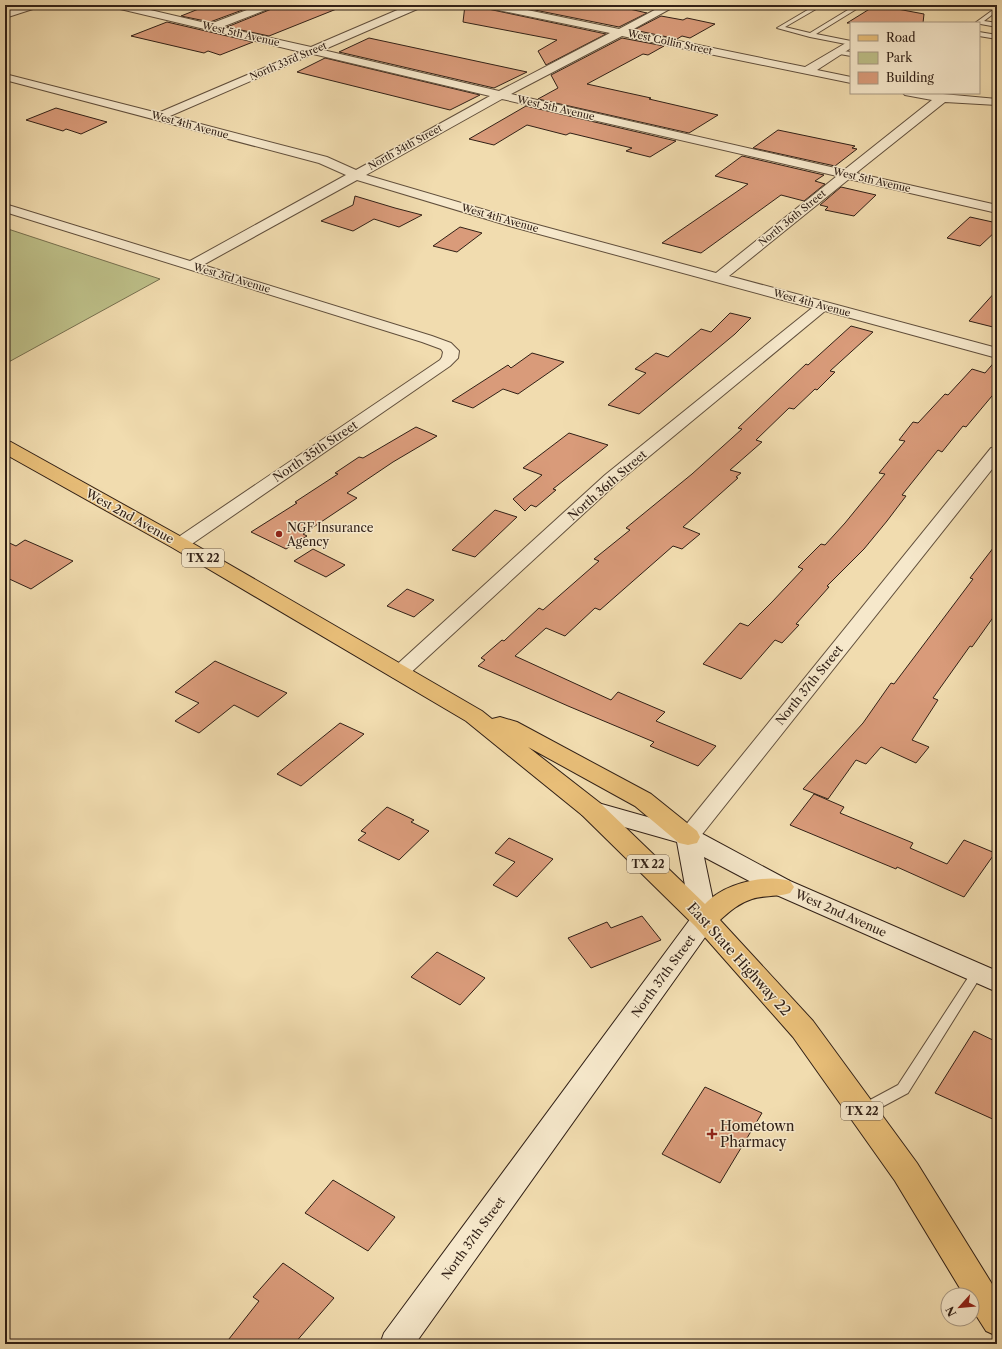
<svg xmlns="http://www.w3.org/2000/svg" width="1002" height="1349" font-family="'Libre Caslon Text',serif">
	<rect width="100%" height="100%" fill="#f1dcaf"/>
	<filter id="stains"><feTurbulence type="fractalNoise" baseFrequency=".005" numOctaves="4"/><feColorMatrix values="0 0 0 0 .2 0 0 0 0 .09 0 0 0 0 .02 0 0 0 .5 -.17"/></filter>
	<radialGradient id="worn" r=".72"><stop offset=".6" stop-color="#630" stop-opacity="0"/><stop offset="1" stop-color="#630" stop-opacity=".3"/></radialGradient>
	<path fill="#bdbf88" stroke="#77704f" d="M5,228L160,279L5,364Z"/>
	<path fill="#d99b7a" stroke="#312016" d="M225,5H256L210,22L181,16L206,6L217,8Z
		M275,5H344V6L269,36L227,27L274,8Z
		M465,5H482L488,9L606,34L546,65L538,51L557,40L463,22Z
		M510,5H612L647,13L619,27Z
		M876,5L924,14L923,23H847Z
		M661,16L683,20L687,18L715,24L690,38L682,36L677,39L634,30Z
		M167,22L253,42L220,55L208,51L204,53L131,36Z
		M369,38L527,72L494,88L339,52Z
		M622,38L664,46L648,55L643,54L587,84L651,98L649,99L718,115L689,133L538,99L558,88L551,75Z
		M325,58L480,95L450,110L297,72Z
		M526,106L676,141L650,157L626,151L632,148L570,133L566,135L527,125L494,145L469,139Z
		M56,108L107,122L81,134L66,129L63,131L26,120Z
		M778,130L855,146L852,148L857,149L835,166L753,148Z
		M742,156L824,175L815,181L825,184L804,201L781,195L701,253L662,243L748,184L715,176Z
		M841,187L876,195L854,216L825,210L828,207L820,205Z
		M355,196L395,208L422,215L399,227L374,219L353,231L321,221L353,205Z
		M970,217L997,223V230L980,246L947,238Z
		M460,227L482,233L457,252L433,246Z
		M997,290V328L969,321Z
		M730,313L751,318L735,334L639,414L608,405L646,373L635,369L656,353L668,357L701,329L711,332Z
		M851,326L873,332L830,371L835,372L817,390L815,389L794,409L789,408L756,440L762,442L730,470L741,473L736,477L738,478L683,527L700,534L682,549L673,546L600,610L595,608L565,636L546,628L515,656L611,700L618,692L665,712L656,721L716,746L698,766L650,746L654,742L568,706L478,666L485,660L481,658L502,640L504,641L539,608L543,610L599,561L594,559L630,530L626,528L692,474L742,429L738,428L806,364L808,365Z
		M532,353L564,362L518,394L503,389L473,408L452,401L508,365L511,368Z
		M997,359V390L966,427L963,426L942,452L938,450L902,495L906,496L887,521L864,549L827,586L829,587L796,624L799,625L782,643L775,640L741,679L703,664L740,623L748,626L772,602L803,569L798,567L821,544L825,545L845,523L885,474L879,473L905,441L899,440L913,422L918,423L945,394L948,395L972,369L985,373Z
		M416,427L437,436L393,462L347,493L357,498L303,534L307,536L286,549L251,532L297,503L295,502L338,474L335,473L359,457L363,458Z
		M569,433L608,445L553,489L556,490L536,507L531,505L525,511L513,499L542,475L523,468Z
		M495,510L517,517L475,557L452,550Z
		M25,540L73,561L31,589L5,577V541L16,546Z
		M997,543V612L972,647L970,646L933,698L938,700L912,740L929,747L916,763L881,747L866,764L856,760L828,799L803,789L863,723L891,683L894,684L973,579L970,578Z
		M313,549L345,565L326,577L294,561Z
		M407,589L434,600L414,617L387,606Z
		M215,661L253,678L287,693L258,717L234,705L199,733L175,721L199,703L175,692Z
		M340,723L364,734L301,786L277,774Z
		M814,794L844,807L840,813L913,843L910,848L947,864L964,840L995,853L964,897L897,867L896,869L790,825Z
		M387,807L414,820L411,822L429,831L399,860L358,840L366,833L361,831Z
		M509,838L553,859L517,897L493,885L515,862L495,853Z
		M642,916L661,940L591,968L568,938L607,922L611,928Z
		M437,952L485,978L460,1005L411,977Z
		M974,1031L997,1042V1121L935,1093Z
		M705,1087L762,1113L720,1183L662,1154Z
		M333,1180L395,1217L368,1251L305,1213Z
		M283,1263L334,1298L294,1344H225L259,1301L253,1297Z"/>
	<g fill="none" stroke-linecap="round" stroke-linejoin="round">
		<g stroke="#614f3c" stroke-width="2">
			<path id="lane" d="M816,5H823L785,27L810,33L856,5H863L816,34L851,41V45L810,37L777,28Z
				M997,7V11L984,21L997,23V27L975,23Z
				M979,32L997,35V39L979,36Z
				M836,50L851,52V56L834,53L833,52Z
				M977,968L981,970L983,973L981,976L908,1093L867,1115L862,1116L857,1115L855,1111L857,1107L898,1085L973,970Z"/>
		</g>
		<g stroke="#614f3c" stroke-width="2">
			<path id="street" d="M25,5H40L39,7L5,18V12Z
				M111,5H129L210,24L260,5H274L273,7L222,27L311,47L409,5H423L422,7L323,50L499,91L610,33L488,8L483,5H503L619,29L664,5H677L630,31L805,67L851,40V48L817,70L851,77V83L622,36L511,94L844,170L932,100L905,95L903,93H932L997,99V105L945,102L856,173L997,205V213L849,179L729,276L997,348V358L825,311L617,483L406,677L399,679L392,677L389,673L392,669L605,475L812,308L513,227L357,180L203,265L432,336L451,343L459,351L458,358L450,366L186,548L180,549L174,548L171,544L174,540L440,360L442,357L443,352L441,349L422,342L5,212V204L190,261L346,175L319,163L5,80V74L158,113L301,52L116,8ZM313,54L490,96L356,170L327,157L170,116ZM502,99L837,176L716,273L523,221L366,175Z
				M997,447V463L696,842L688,845L680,842L677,837L680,832L991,448Z"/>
		</g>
		<g stroke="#312016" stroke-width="2">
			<path id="secondary" d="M591,801L697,831L790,881L997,971V992L772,893L704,857L717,919L713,926L415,1344H380L384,1333L691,918L677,842L582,815L579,809L582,803Z"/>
		</g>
		<g stroke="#312016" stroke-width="2">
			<path id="primary" d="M987,5H997V9L989,7Z
				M5,441L11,442L187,540L482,711L492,719L500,717L517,722L651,794L697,831L700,837L697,843L688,845L679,843L635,806L528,747L600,803L705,904C708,901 712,897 717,894C735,882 769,874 790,881L794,887L790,893C778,897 764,895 752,899C739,903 730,911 720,920L813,1021L917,1163L997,1292V1336L986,1331L972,1309V1295H964L895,1181L793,1037L695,926L582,815L466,721L173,548L5,454Z"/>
		</g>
		<use href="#lane" fill="#f6e8cb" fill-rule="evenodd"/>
		<use href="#street" fill="#f6e8cb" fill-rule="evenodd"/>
		<use href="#secondary" fill="#f6e8cb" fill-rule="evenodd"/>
		<use href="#primary" fill="#e8be78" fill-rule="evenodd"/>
	</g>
	<g fill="#8f2418" stroke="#f6e8cb" stroke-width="1.5">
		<circle cx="279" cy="534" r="4"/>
		<path d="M710 1128h4v4h4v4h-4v4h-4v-4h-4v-4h4z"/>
	</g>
	<g text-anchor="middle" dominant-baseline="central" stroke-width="3" stroke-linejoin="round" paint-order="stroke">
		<g font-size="10" fill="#312016" stroke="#f6e8cb">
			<text transform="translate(241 34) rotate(13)">West 5th Avenue</text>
			<text transform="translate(670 42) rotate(12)">West Collin Street</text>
			<text transform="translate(288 61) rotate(-23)">North 33rd Street</text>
			<text transform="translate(556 108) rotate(13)">West 5th Avenue</text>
			<text transform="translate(190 125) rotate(15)">West 4th Avenue</text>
			<text transform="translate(405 147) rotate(-29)">North 34th Street</text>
			<text transform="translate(872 180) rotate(13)">West 5th Avenue</text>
			<text transform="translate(500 218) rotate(16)">West 4th Avenue</text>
			<text transform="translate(792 218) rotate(-39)">North 36th Street</text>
			<text transform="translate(232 278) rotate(17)">West 3rd Avenue</text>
			<text transform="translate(812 303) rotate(15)">West 4th Avenue</text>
		</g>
		<g fill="#f6e8cb" stroke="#6c5c4c" stroke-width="1">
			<rect x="182" y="549" width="42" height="18" rx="3"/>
			<rect x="627" y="855" width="42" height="18" rx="3"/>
			<rect x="841" y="1102" width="42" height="18" rx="3"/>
		</g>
		<g font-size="11" font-weight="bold" fill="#312016">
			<text x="203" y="558">TX 22</text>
			<text x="648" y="864">TX 22</text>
			<text x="862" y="1111">TX 22</text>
		</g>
		<g font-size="12" fill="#312016" stroke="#f6e8cb">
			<text transform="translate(315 451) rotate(-34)">North 35th Street</text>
			<text transform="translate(607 485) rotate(-41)">North 36th Street</text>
			<text transform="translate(130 516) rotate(29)">West 2nd Avenue</text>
			<text transform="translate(809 685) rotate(-51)">North 37th Street</text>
			<text transform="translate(841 913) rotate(24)">West 2nd Avenue</text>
			<text transform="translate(663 976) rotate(-54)">North 37th Street</text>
			<text transform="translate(473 1238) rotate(-54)">North 37th Street</text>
		</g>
		<g font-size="12" fill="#312016" stroke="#f6e8cb" text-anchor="start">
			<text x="287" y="527">NGF Insurance<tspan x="287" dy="14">Agency</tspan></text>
		</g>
		<g font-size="14" fill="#312016" stroke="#f6e8cb">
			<text transform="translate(739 959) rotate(48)">East State Highway 22</text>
		</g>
		<g font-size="14" fill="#312016" stroke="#f6e8cb" text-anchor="start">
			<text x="720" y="1126">Hometown<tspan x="720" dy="16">Pharmacy</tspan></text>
		</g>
	</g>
	<rect width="1002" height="1349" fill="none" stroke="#f1dcaf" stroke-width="20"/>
	<rect x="6" y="6" width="990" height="1337" fill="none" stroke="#312016" stroke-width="2"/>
	<rect x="10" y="10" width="982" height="1329" fill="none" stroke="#312016"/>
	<rect x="850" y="22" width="130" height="72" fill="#f6e8cb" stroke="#a79883"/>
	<rect x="858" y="35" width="20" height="6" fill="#e8be78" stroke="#a79883"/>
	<text x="886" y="42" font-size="12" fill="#312016">Road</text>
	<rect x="858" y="52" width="20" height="12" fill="#bdbf88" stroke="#a79883"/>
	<text x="886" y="62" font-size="12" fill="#312016">Park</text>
	<rect x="858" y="72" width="20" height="12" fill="#d99b7a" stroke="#a79883"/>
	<text x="886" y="82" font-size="12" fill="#312016">Building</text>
	<g transform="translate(960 1307) rotate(243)"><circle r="19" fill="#f6e8cb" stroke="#a79883"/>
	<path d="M0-3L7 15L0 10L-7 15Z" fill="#8f2418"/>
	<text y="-6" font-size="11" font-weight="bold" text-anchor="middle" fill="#312016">N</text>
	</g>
	<rect width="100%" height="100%" filter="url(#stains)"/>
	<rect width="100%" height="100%" fill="url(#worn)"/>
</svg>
